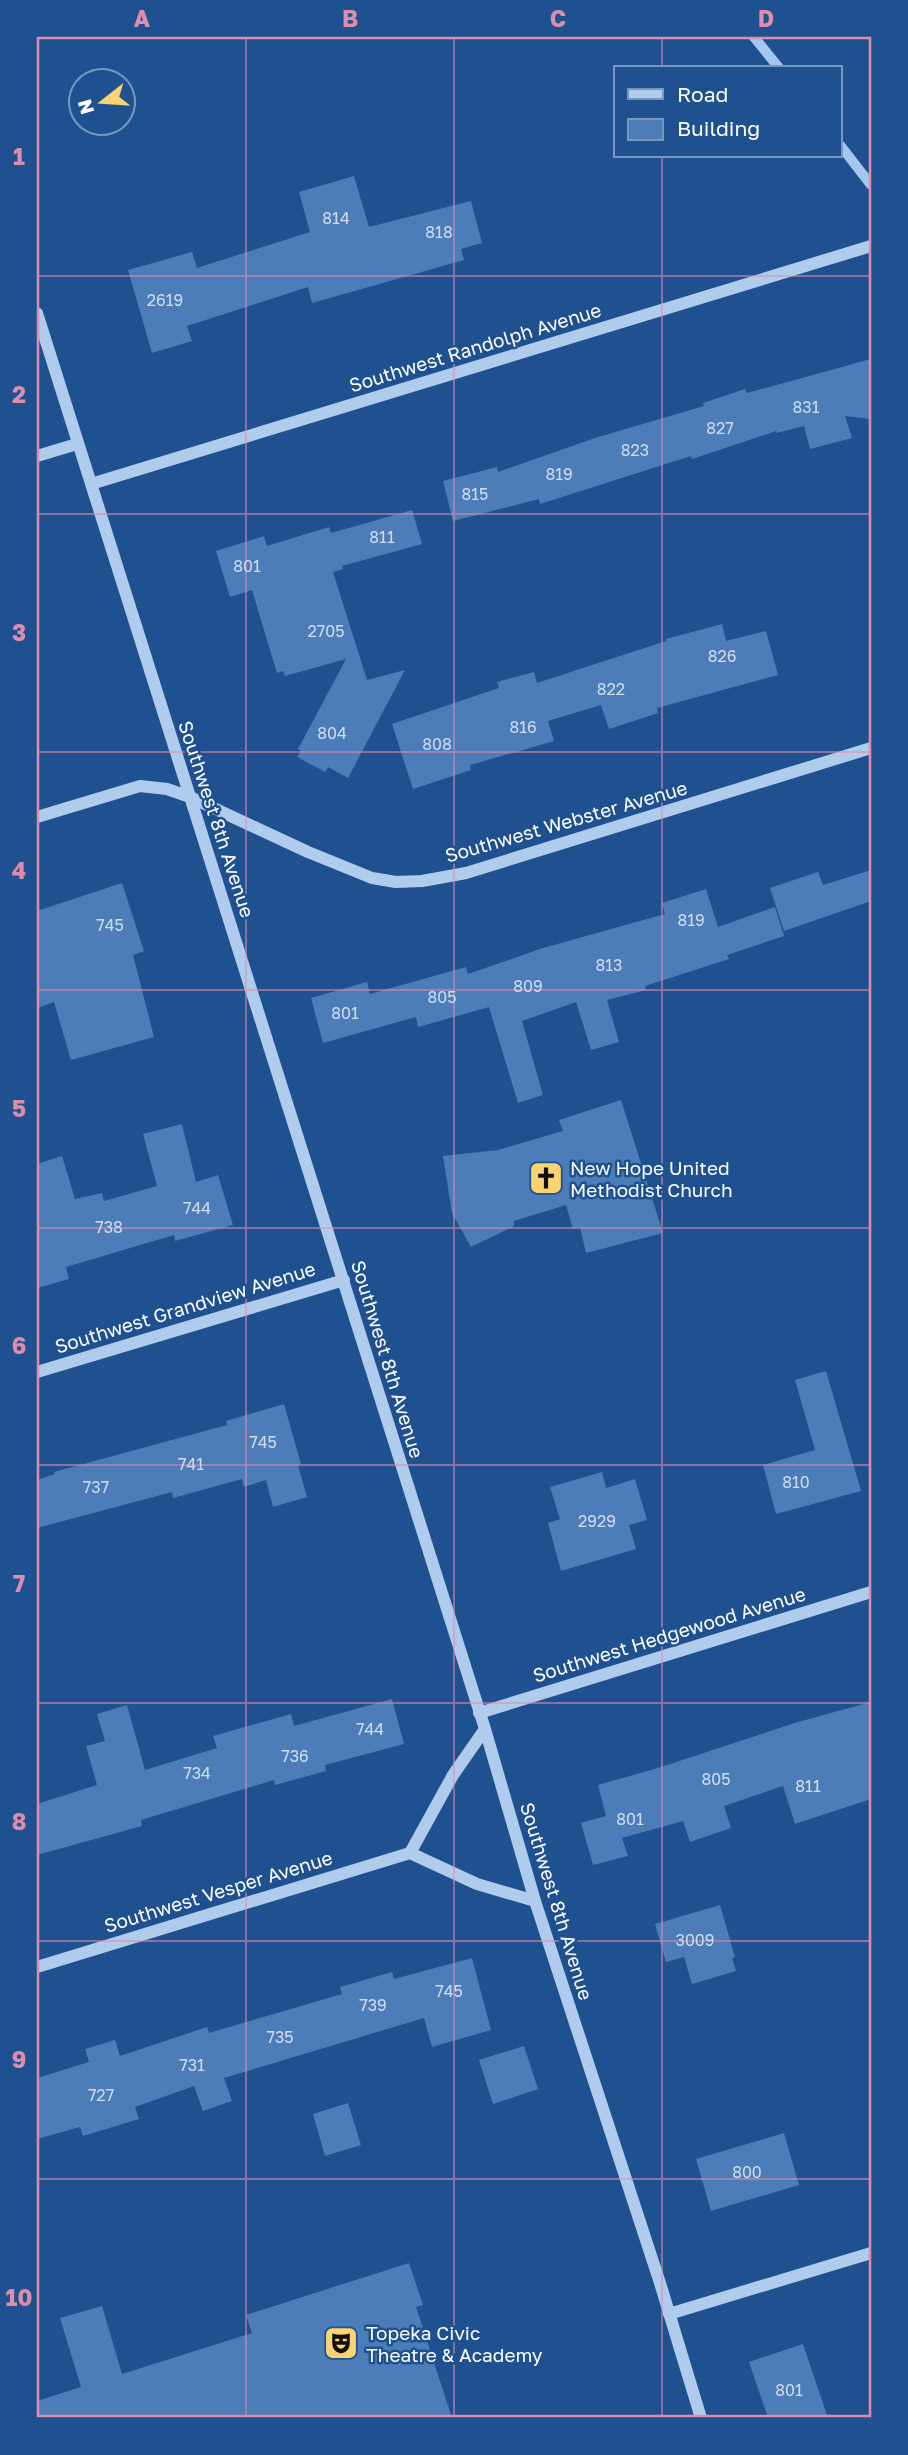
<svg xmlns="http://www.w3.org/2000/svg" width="908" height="2455" font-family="'Golos Text',sans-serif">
	<rect width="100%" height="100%" fill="#1f5191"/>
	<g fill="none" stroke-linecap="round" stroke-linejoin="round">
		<path stroke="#a4c6ef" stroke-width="10" d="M754,37L779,68
			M840,145L871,185"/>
	</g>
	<path fill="#4c7db9" d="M354,176L369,227L471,201L482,243L461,249L464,260L312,303L308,287L187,326L192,341L152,353L128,270L192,252L197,268L310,232L299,192Z
		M871,359V419L845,416L852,438L810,449L804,426L776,433V431L692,459L691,456L540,504L539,499L453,521L443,481L497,467L498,472L595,438L704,406L703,403L745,389L747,393Z
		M412,510L422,544L342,566L343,569L333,572L367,680L405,670L348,778L328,767L325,772L297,757L301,751L298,749L346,659L285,676L283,671L277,673L252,590L230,597L216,551L264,536L267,546L329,527L331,533Z
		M722,624L726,641L766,631L778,675L657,708L658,713L609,729L601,705L548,721L554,741L470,765L471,770L413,789L392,724L499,688L497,682L534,672L537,683L666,641V639Z
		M871,870V901L784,931L770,888L818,872L823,885Z
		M122,883L144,951L133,955L154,1037L71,1060L54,1002L37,1008V911Z
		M706,889L718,927L775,907L784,936L727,955L729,959L645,986L646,990L607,1000L619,1042L591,1050L576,1002L522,1021L543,1095L518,1103L489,1007L418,1027L416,1017L323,1043L311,998L367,982L370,994L466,967L468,974L543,948L665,914L662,903Z
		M621,1100L663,1233L586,1253L580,1227L573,1229L566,1205L514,1221V1226L471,1247L452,1213L443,1156L498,1150L563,1131L559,1120Z
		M182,1124L196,1182L218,1175L233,1225L175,1241L174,1235L66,1267L69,1279L37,1288V1164L62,1156L75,1199L102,1193L104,1201L157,1186L143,1134Z
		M826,1371L861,1491L776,1514L763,1465L815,1450L795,1380Z
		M284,1404L301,1464L298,1465L307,1497L273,1507L266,1480L244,1487L242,1479L173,1498L172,1492L37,1528V1480L55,1474L54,1472L227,1425L226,1421Z
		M602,1472L606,1488L635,1479L647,1520L629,1525L636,1549L561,1571L548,1523L560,1519L550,1487Z
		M392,1699L404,1744L325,1765L326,1771L275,1785L274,1780L141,1820L142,1826L37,1855V1804L97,1785L86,1746L105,1741L97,1714L127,1705L145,1770L217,1748L213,1736L291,1714L294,1726Z
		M871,1702V1799L795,1824L783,1786L724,1806L731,1828L690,1842L683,1821L622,1838L628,1856L593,1865L581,1823L606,1816L598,1785L658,1768L798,1722Z
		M720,1905L735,1957L732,1958L736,1971L692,1984L684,1957L666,1962L655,1924Z
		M472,1958L491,2030L432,2047L424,2018L224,2078L232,2101L203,2111L194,2086L135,2107L139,2119L83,2136L80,2127L37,2139V2078L89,2062L85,2049L115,2040L120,2056L207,2027L209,2033L342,1994L340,1987L392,1972L394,1979Z
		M524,2046L538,2089L493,2104L479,2060Z
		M348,2103L361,2145L325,2156L313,2114Z
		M784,2133L799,2185L711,2211L696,2159Z
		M409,2263L423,2305L416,2307L452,2418H37V2401L81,2387L60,2318L102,2306L122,2374L252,2333L246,2315Z
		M803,2344L828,2418H768L749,2362Z"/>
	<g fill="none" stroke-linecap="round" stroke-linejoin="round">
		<path stroke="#b0cced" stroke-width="12" d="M37,313L485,1729L535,1901L660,2283L701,2418
			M37,456L77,444
			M91,484L871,246
			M37,817L140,786L167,789L190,797L308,852L372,878L396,882L422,881L466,873L871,748
			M37,1372L344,1280
			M479,1713L871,1592
			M410,1853L453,1775L485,1729
			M37,1967L410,1853L477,1884L535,1901
			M669,2314L871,2253"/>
	</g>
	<path fill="none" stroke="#e08cad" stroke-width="2" stroke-opacity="0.55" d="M246,37V2418M454,37V2418M662,37V68M662,156V2418M37,276H871M37,514H871M37,752H871M37,990H871M37,1228H871M37,1465H871M37,1703H871M37,1941H871M37,2179H871"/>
	<defs>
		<g id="church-square" transform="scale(1.75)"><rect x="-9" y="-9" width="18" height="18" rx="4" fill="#fbd371" stroke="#1f5191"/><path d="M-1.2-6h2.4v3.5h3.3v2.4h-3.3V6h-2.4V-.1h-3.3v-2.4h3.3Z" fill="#111"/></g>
		<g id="theatre-square" transform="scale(1.75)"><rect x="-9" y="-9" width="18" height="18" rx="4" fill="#fbd371" stroke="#1f5191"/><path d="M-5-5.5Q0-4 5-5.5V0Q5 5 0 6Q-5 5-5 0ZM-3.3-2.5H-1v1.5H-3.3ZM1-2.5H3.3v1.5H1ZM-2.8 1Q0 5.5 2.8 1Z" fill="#111"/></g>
	</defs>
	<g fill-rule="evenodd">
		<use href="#church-square" x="546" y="1178"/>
		<use href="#theatre-square" x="341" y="2343"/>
	</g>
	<g text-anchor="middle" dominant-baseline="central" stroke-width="5" stroke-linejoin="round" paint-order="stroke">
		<g font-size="16" fill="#d2deee">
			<text x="336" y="218">814</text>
			<text x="439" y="232">818</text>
			<text x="165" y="300">2619</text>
			<text x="806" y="407">831</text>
			<text x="720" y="428">827</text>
			<text x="635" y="450">823</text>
			<text x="559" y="474">819</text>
			<text x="475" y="494">815</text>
			<text x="382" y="537">811</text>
			<text x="247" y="566">801</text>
			<text x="326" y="631">2705</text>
			<text x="722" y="656">826</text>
			<text x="611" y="689">822</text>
			<text x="523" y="727">816</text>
			<text x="332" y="733">804</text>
			<text x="437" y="744">808</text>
			<text x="691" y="920">819</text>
			<text x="110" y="925">745</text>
			<text x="609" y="965">813</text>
			<text x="528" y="986">809</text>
			<text x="442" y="997">805</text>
			<text x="345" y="1013">801</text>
			<text x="197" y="1208">744</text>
			<text x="109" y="1227">738</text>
			<text x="263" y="1442">745</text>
			<text x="191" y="1464">741</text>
			<text x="796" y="1482">810</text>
			<text x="96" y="1487">737</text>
			<text x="597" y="1521">2929</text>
			<text x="370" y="1729">744</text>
			<text x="295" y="1756">736</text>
			<text x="197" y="1773">734</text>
			<text x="716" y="1779">805</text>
			<text x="808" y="1786">811</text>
			<text x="630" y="1819">801</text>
			<text x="695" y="1940">3009</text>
			<text x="449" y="1991">745</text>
			<text x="373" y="2005">739</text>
			<text x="280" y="2037">735</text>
			<text x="192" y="2065">731</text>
			<text x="101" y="2095">727</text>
			<text x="747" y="2172">800</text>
			<text x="789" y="2390">801</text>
		</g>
		<g font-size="19" fill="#fff" stroke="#1f5191">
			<text transform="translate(475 347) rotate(-17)">Southwest Randolph Avenue</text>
			<text transform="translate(217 819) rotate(72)">Southwest 8th Avenue</text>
			<text transform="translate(566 821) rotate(-16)">Southwest Webster Avenue</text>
			<text transform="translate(185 1307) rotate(-17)">Southwest Grandview Avenue</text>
			<text transform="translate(388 1359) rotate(73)">Southwest 8th Avenue</text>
			<text transform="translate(669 1634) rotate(-17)">Southwest Hedgewood Avenue</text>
			<text transform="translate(218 1891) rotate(-17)">Southwest Vesper Avenue</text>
			<text transform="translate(557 1901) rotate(73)">Southwest 8th Avenue</text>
		</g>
		<g font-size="19" fill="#fff" stroke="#1f5191" text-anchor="start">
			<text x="570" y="1167">New Hope United<tspan x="570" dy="22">Methodist Church</tspan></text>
			<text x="366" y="2332">Topeka Civic<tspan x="366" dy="22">Theatre &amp; Academy</tspan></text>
		</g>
	</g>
	<rect width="908" height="2455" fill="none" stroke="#1f5191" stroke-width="77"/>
	<rect x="614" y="66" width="228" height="91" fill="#1f5191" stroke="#7997bd" stroke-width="2"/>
	<rect x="628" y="89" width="35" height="10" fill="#b0cced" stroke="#7997bd" stroke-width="2"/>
	<text x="677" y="102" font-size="21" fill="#ffffff">Road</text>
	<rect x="628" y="119" width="35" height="21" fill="#4c7db9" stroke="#7997bd" stroke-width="2"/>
	<text x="677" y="136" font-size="21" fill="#ffffff">Building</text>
	<g transform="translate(102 102) rotate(253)"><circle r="33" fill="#1f5191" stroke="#7997bd" stroke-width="2"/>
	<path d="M0-5L12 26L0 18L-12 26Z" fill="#fbd371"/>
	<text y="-10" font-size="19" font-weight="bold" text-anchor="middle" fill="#ffffff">N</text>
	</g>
	<rect x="38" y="38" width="832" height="2378" fill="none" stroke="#e08cad" stroke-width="2.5"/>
	<g font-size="23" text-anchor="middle" font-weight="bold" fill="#e08cad">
		<text x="142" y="27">A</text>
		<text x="350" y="27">B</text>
		<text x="558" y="27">C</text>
		<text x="766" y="27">D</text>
		<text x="19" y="165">1</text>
		<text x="19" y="403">2</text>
		<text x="19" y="641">3</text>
		<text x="19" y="879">4</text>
		<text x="19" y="1117">5</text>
		<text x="19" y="1354">6</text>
		<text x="19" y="1592">7</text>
		<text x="19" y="1830">8</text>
		<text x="19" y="2068">9</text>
		<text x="19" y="2306">10</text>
	</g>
</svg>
